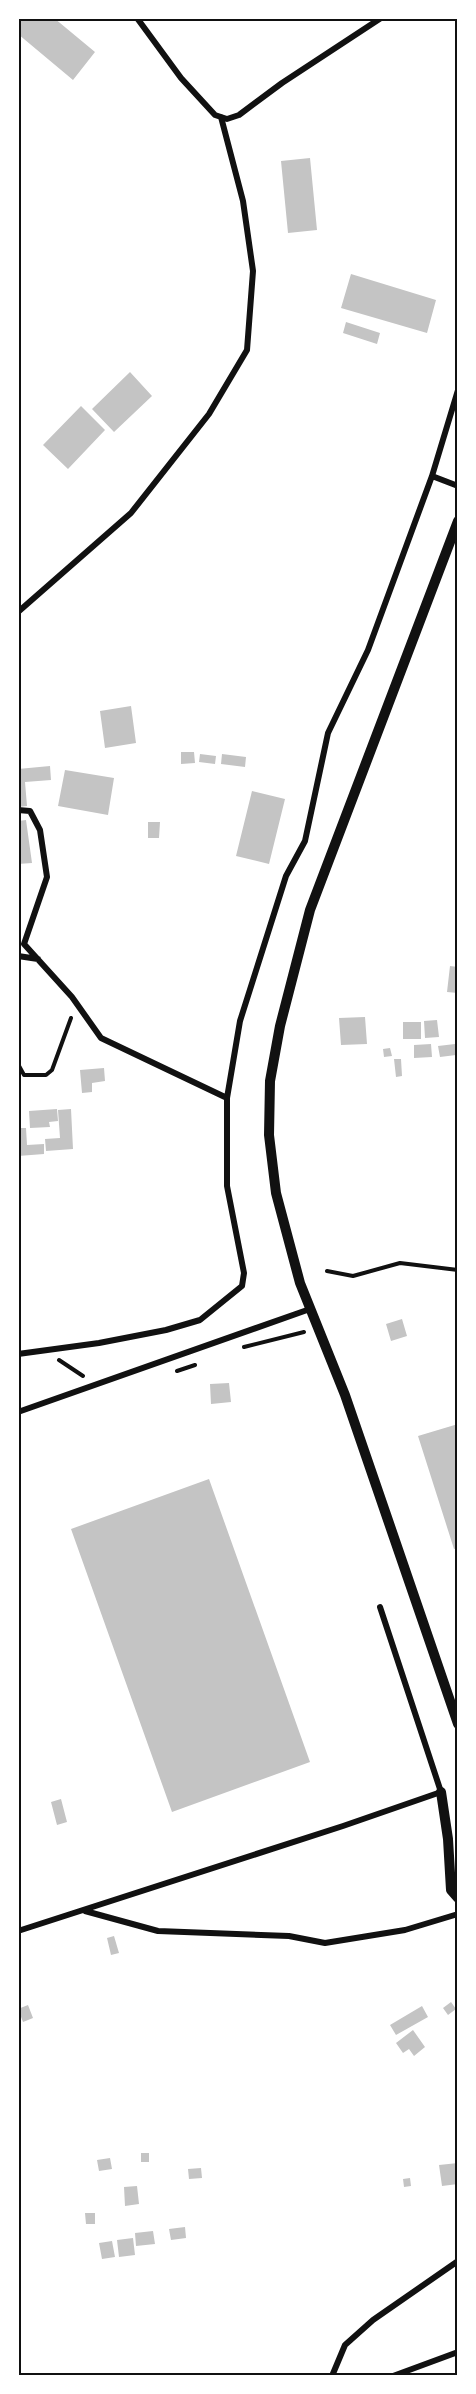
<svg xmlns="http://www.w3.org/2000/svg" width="476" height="2394" font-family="'Public Sans',sans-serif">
	<rect width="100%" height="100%" fill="#fff"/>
	<path fill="#c4c4c4" d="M18,18H54L95,52L73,80L18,34Z
		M310,158L317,230L288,233L281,161Z
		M351,274L436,300L427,333L341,308Z
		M346,322L380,333L377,344L343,333Z
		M130,372L152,396L114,432L92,409Z
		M81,406L105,430L68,469L43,445Z
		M131,706L136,743L105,748L100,711Z
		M181,752H194L195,763L181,764Z
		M200,754L216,756L215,764L199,762Z
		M222,754L246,757L245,767L221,764Z
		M50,766L51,780L25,782L27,806L18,807V769Z
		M65,770L114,778L108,815L58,806Z
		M252,791L285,799L269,864L236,856Z
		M26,820L32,863L18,864V821Z
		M148,822H160L159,838H148Z
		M450,966L458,967V993L447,992Z
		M365,1017L367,1044L341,1045L339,1018Z
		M437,1020L439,1037L425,1038L424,1021Z
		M403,1022H421V1039H403Z
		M431,1044L432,1057L414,1058V1045Z
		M455,1044L456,1055L440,1057L438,1046Z
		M390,1048L392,1056L384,1057L383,1049Z
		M394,1059H401L402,1076L396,1077Z
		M104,1068L105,1081L92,1083V1092L82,1093L80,1070Z
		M57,1109L58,1121L49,1122L50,1127L30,1128L29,1111Z
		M71,1109L73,1149L46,1151L45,1139L60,1138L58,1110Z
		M18,1128H26L27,1145L44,1144V1154L18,1156Z
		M402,1319L407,1336L391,1341L386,1324Z
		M229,1383L231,1402L211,1404L210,1384Z
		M458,1424V1548L454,1549L418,1436Z
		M209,1479L310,1762L172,1812L71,1529Z
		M61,1799L67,1822L57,1825L51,1802Z
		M114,1936L119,1953L111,1955L107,1938Z
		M451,2002L456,2009L448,2015L443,2008Z
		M28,2005L33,2018L23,2022L18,2009Z
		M422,2006L428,2017L396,2035L390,2025Z
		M413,2030L425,2047L414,2056L409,2049L403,2053L396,2043Z
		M141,2153H149V2162H141Z
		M110,2158L112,2169L99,2171L97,2160Z
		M458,2163V2184L442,2186L439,2165Z
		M201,2168L202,2178L189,2179L188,2169Z
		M410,2178L411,2186L404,2187L403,2179Z
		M137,2186L139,2204L125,2206L124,2187Z
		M85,2213H95V2224H86Z
		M185,2227L186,2238L171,2240L169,2229Z
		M153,2231L155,2244L136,2246L135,2233Z
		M133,2238L135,2255L119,2257L117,2240Z
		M112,2241L115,2257L102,2259L99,2243Z"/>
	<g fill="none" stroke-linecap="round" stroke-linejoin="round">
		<path stroke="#111" stroke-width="4" d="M18,1064L24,1075H46L52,1070L71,1018
			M327,1271L353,1276L400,1263L458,1270
			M244,1347L304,1332
			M59,1360L83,1376
			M177,1371L195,1365"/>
		<path stroke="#111" stroke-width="6" d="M137,18L181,78L215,115L227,119L239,115L282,83L381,18
			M432,476L458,486
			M18,612L131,513L209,414L247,350L253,271L243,201L221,117
			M18,810L30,811L40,830L47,877L24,944L72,997L101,1038L227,1098V1186L244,1273L242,1286L200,1320L166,1330L99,1343L18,1354
			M18,956L38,959
			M227,1098L240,1021L286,876L305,841L328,733L368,650L432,476L458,390
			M18,1412L310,1309
			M85,1911L158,1931L289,1936L325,1943L405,1930L458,1914
			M18,1931L343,1826L441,1792L380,1607
			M332,2376L345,2345L373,2320L458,2261
			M393,2376L458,2352"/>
		<path stroke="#111" stroke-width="10" d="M458,521L310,910L280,1026L270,1081L269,1135L276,1193L300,1283L345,1395L458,1724
			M441,1792L448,1839L451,1890L458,1898"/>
	</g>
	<rect width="476" height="2394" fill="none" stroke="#ffffff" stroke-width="39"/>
	<rect x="20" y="20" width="436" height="2354" fill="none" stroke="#111" stroke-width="2"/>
</svg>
